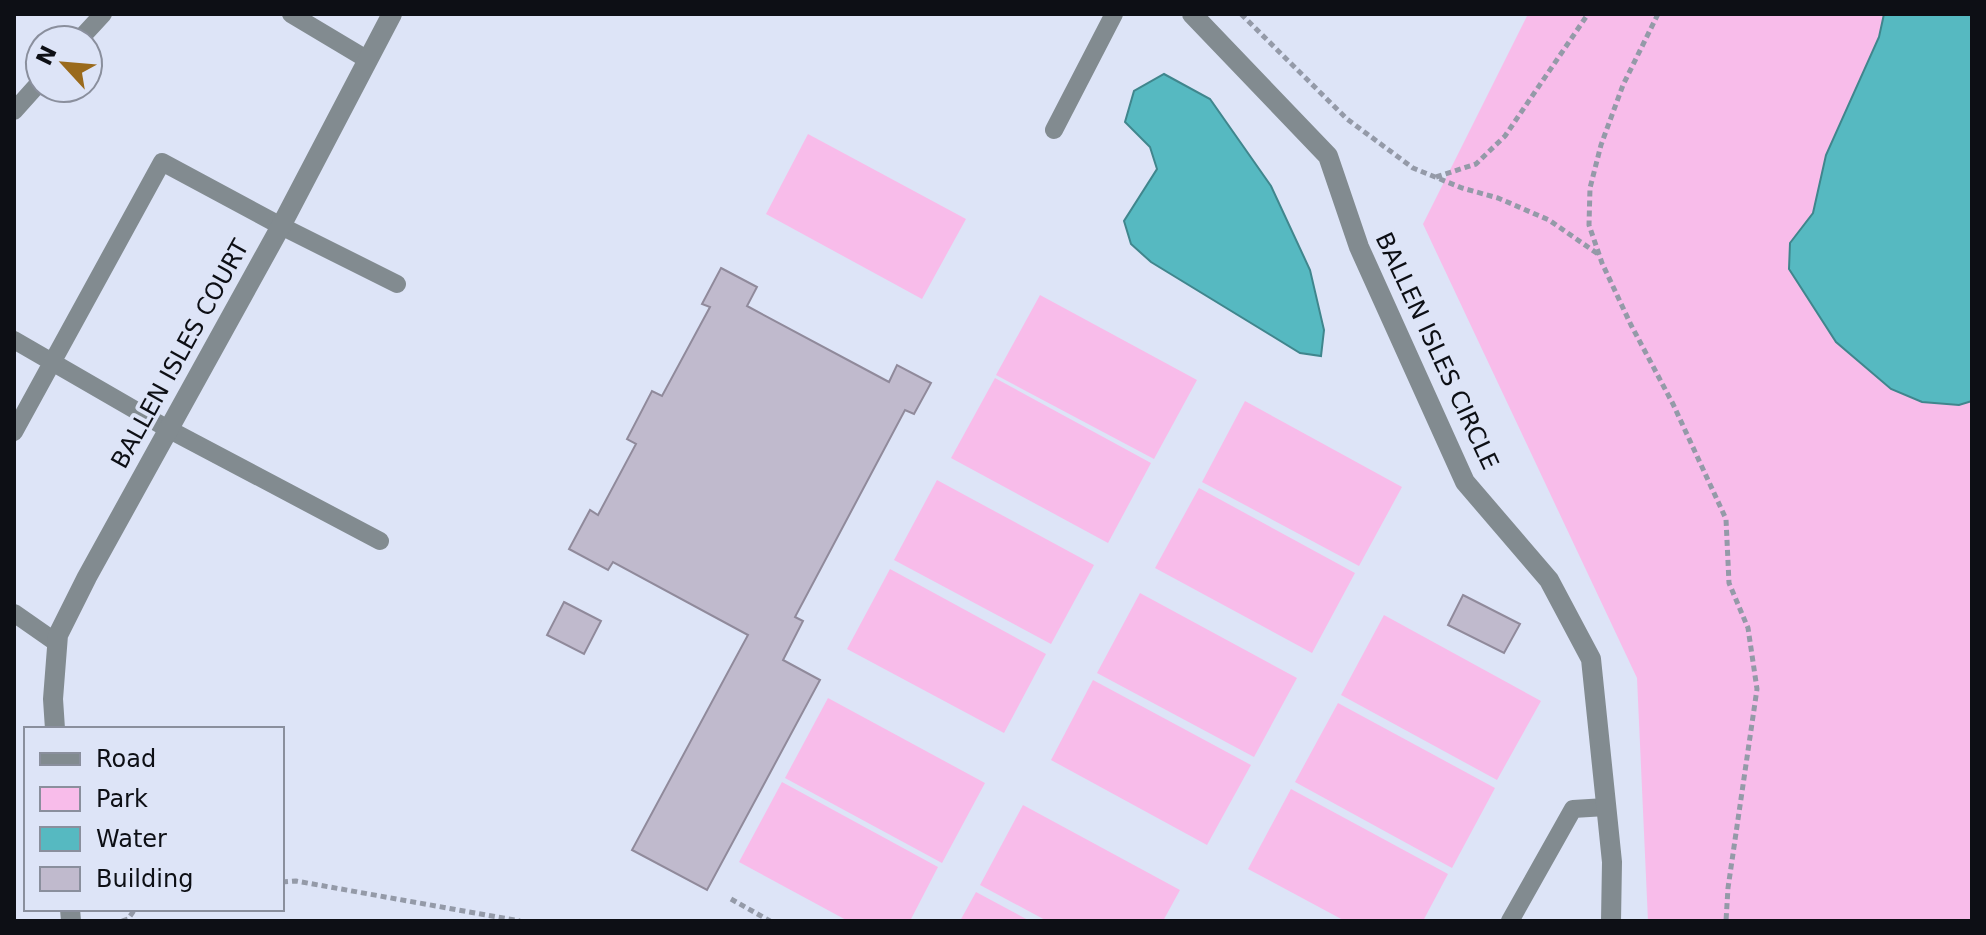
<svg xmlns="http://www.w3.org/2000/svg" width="1986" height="935" font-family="'DejaVu Sans',sans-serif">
	<rect width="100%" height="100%" fill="#dde4f7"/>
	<path fill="#f8bcea" d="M1528,14H1972V921H1648L1637,678L1423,224Z
		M808,134L966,219L922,299L766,214Z
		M1040,295L1197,380L1154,459L996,375Z
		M995,378L1151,463L1108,543L951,458Z
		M1245,401L1402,487L1359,566L1202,482Z
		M937,480L1094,565L1051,644L894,560Z
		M1199,488L1355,573L1312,653L1155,568Z
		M890,569L1046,654L1004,733L847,649Z
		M1140,593L1297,678L1254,757L1097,673Z
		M1384,615L1541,701L1497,780L1341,695Z
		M1093,680L1251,765L1207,845L1051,760Z
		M828,698L985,783L942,863L785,778Z
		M1338,703L1495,788L1452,868L1295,782Z
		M782,782L938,867L910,921H848L739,862Z
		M1291,789L1448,874L1423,921H1345L1248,869Z
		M1023,805L1180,890L1163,921H1047L980,885Z
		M976,892L1030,921H960Z"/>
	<path fill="#56b9c1" stroke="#40868d" stroke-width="2" d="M1884,14H1972V401L1959,405L1922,402L1891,389L1836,342L1789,269L1790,243L1813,213L1826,155L1879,37Z
		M1164,74L1210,99L1271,186L1310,270L1324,330L1321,356L1300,353L1151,262L1131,244L1124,221L1157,169L1150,147L1125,122L1134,91Z"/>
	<path fill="#c0bacd" stroke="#908a9b" stroke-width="2" d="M721,268L757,287L747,306L889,382L897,365L931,383L914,414L905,410L795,617L803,621L783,660L820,680L707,890L632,850L748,635L613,562L608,570L569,549L590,510L598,515L636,444L627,439L652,391L662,396L710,307L702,304Z
		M1463,595L1520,624L1504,653L1448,625Z
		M564,602L601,621L584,654L547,635Z"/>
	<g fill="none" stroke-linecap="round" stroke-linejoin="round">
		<path stroke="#949aa8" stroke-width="5" stroke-dasharray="6 4" stroke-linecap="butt" d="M1241,14L1347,119L1413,168L1462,188L1498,198L1549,220L1598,254
			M1658,14L1623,85L1601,145L1590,188L1589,225L1602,263L1631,325L1673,404L1726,519L1729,583L1748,628L1757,689L1728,888L1726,921
			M1436,177L1476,164L1505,136L1588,14
			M282,882L296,881L520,921
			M731,899L770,921
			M122,921L128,919L135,909"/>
		<path stroke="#828b90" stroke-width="18" d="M291,14L368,60
			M79,40L103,14
			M14,111L40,82
			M1054,130L1114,14
			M14,340L168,429L380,541
			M14,432L162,162L281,226L397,284
			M14,613L57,643
			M1510,921L1573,809L1606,807"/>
		<path stroke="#828b90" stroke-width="20" d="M1192,14L1328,156L1359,247L1465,482L1549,580L1591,659L1612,862L1611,921
			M55,729L53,699L58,635L87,577L281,226L392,14
			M70,909L71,921"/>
	</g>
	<g text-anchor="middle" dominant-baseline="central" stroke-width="8" stroke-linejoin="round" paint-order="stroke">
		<g font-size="24" fill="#0d0f15" stroke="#dde4f7">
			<text transform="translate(1437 351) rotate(65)">BALLEN ISLES CIRCLE</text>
			<text transform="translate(180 354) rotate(-61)">BALLEN ISLES COURT</text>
		</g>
	</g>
	<rect width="1986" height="935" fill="none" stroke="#0d0f15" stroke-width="32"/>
	<rect x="24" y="727" width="260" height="184" fill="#dde4f7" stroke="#8a8f9d" stroke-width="2"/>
	<rect x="40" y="753" width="40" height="12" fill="#828b90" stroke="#8a8f9d" stroke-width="2"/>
	<text x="96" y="767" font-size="24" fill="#0d0f15">Road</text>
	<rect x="40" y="787" width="40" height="24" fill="#f8bcea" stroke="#8a8f9d" stroke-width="2"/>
	<text x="96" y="807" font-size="24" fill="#0d0f15">Park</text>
	<rect x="40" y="827" width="40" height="24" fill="#56b9c1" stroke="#8a8f9d" stroke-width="2"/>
	<text x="96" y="847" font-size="24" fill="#0d0f15">Water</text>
	<rect x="40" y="867" width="40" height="24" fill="#c0bacd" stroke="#8a8f9d" stroke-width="2"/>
	<text x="96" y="887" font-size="24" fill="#0d0f15">Building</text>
	<g transform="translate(64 64) rotate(296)"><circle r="38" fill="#dde4f7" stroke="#8a8f9d" stroke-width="2"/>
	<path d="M0-6L14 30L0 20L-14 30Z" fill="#9a6a1c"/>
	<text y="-12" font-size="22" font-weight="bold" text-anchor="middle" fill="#0d0f15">N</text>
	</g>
</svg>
